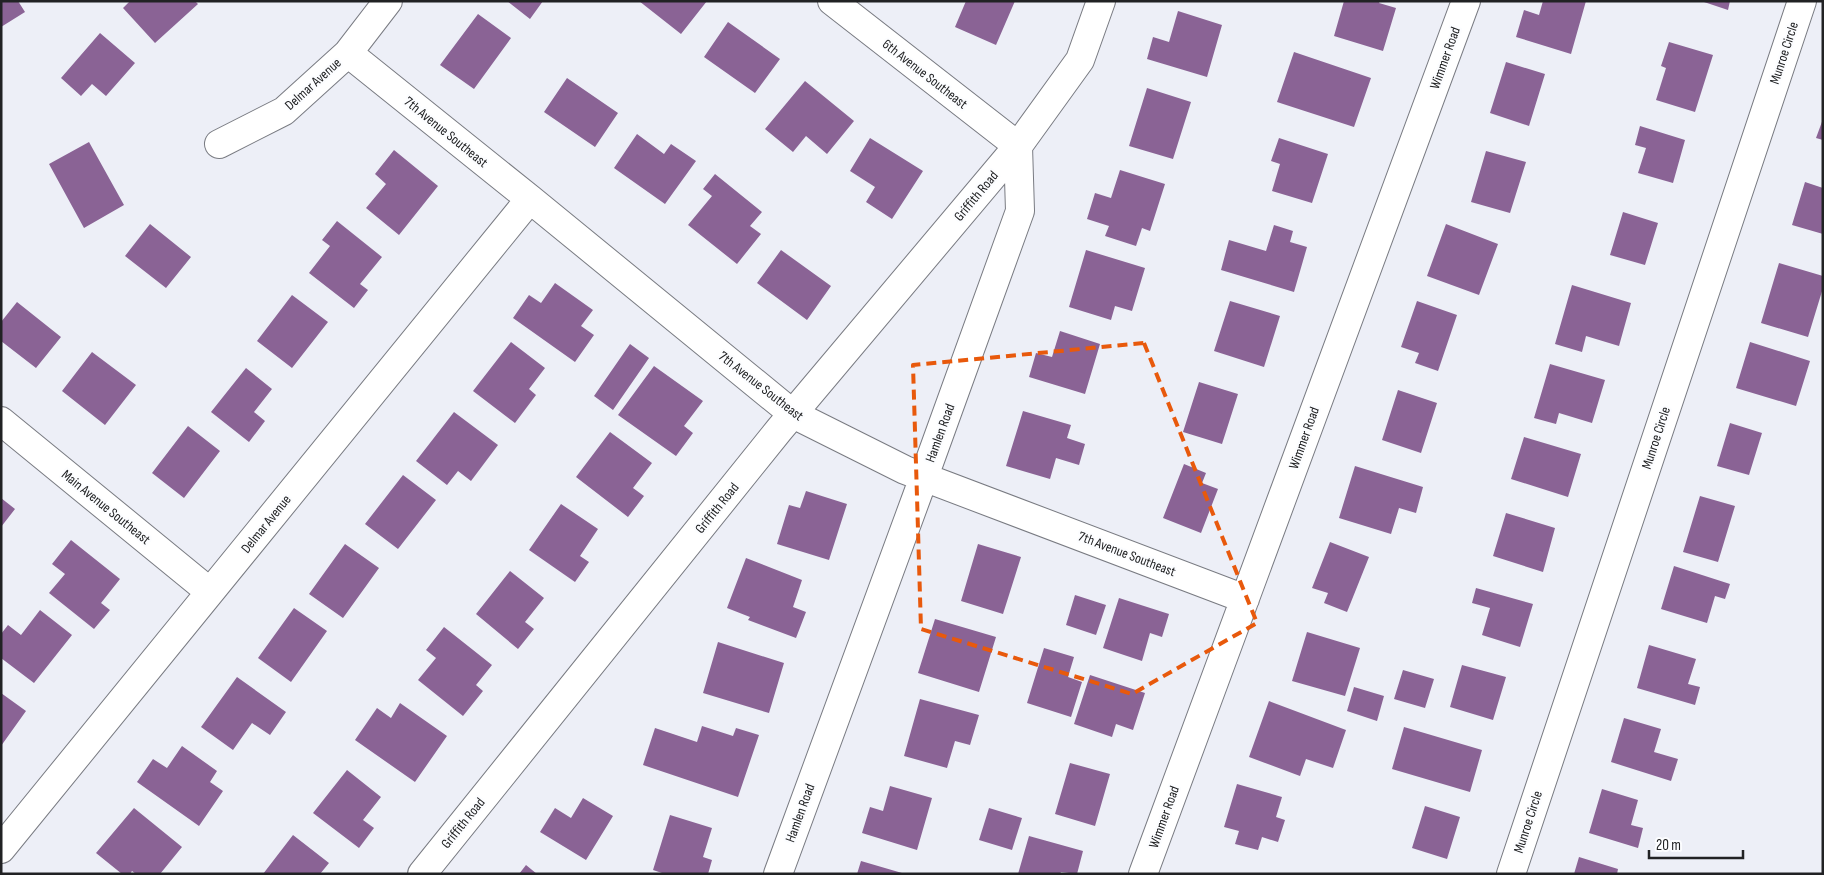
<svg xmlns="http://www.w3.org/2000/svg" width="1824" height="875" font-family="'Sofia Sans Condensed',sans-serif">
	<rect width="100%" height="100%" fill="#edeff7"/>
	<path fill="#8a6395" d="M1,1H18L25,12L1,27Z
		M130,1H195L198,4L155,43L123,8Z
		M507,1H543L530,19Z
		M639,1H707L681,34Z
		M966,1H1015L996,45L955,27Z
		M1344,1H1380L1379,3L1396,8L1383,51L1334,36Z
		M1543,1H1586L1571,54L1516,37L1524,10L1539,15Z
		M1701,1H1730L1728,10Z
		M1178,11L1222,25L1207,77L1147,59L1153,37L1169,42Z
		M478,14L511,38L474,89L440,65Z
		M728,22L780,59L755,93L704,57Z
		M100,33L135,63L106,96L92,84L81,96L61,78Z
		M1669,42L1713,55L1695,112L1656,100L1666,68L1661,66Z
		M1294,52L1371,78L1354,127L1277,102Z
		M1506,62L1545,74L1529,126L1490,113Z
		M567,78L618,113L595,147L544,112Z
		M805,81L854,121L827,154L806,136L793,152L765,129Z
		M1147,88L1191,102L1173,159L1129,146Z
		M1823,119V140L1816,138Z
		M1640,126L1685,140L1673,183L1638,173L1646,148L1635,145Z
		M637,134L664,154L671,144L696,161L665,204L614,168Z
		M870,138L923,171L892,219L866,202L875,187L850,171Z
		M1279,138L1328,154L1312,203L1272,191L1280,164L1271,161Z
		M89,142L124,205L84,228L49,164Z
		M394,150L438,186L399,235L366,208L386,184L375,174Z
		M1486,151L1526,162L1510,213L1471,202Z
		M1120,170L1165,184L1150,231L1142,228L1136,246L1105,236L1109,226L1087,219L1095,193L1111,198Z
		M715,174L762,212L750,226L761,234L737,264L688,225L712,196L703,189Z
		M1805,182L1823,188V234L1792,225Z
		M1623,212L1658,223L1645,265L1610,255Z
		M337,221L382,257L360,284L368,290L354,308L309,273L330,246L322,240Z
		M150,224L191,257L166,288L125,256Z
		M1446,224L1498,244L1479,295L1427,276Z
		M1274,225L1293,231L1290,242L1307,247L1294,292L1221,270L1229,240L1266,251Z
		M781,250L831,286L807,320L757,283Z
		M1086,250L1145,268L1132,311L1115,306L1111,320L1069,307Z
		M1779,263L1823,276V288L1808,337L1761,323Z
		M555,283L593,310L581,326L594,335L575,362L513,318L529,295L541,303Z
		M1572,285L1631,303L1619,346L1586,336L1582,352L1555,344Z
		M292,295L328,322L292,368L257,341Z
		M1230,301L1280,316L1264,367L1214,351Z
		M1417,301L1457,315L1438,371L1415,363L1419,353L1401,347Z
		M17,302L61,337L36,368L1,341V322Z
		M1060,331L1100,344L1085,394L1029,377L1036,353L1052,357Z
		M511,342L545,368L529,389L536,395L515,423L473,391Z
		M1750,342L1810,361L1796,406L1736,388Z
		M630,344L649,358L613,410L594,396Z
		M92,352L136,385L105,425L62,391Z
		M1550,364L1605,380L1592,423L1559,413L1556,424L1534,418Z
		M654,366L703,401L684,426L693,433L676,456L618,415Z
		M246,368L272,389L254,412L265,421L249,442L211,412Z
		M1199,382L1238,394L1222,444L1183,432Z
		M1398,390L1437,403L1421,453L1382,440Z
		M1023,411L1071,425L1067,438L1085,444L1079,465L1056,458L1050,479L1006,466Z
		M454,412L498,445L471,481L458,471L447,485L416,461Z
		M1730,423L1762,433L1749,475L1717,466Z
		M188,426L220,451L184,498L152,473Z
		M610,432L652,463L633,488L644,496L628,517L576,477Z
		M1524,437L1581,454L1568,497L1511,479Z
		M1184,464L1206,473L1202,483L1218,489L1201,533L1163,518Z
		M1355,466L1423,487L1416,513L1399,508L1391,534L1339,518Z
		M403,475L436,500L398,549L365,524Z
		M806,491L847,504L829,560L777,544L789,505L800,508Z
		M1700,496L1735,506L1718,562L1683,552Z
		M1,498L15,509L1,527Z
		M561,504L598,529L580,556L589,562L575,582L529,550Z
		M1506,513L1555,528L1543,572L1493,556Z
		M71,540L120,579L101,603L110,610L94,629L49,593L65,574L52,564Z
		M1330,542L1369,557L1347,612L1324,603L1328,593L1312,588Z
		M345,544L379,568L343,618L309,594Z
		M978,544L1021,557L1003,614L961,601Z
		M746,558L802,580L793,607L806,612L796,638L748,620L750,617L727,608Z
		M1674,566L1730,584L1725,599L1715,596L1707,623L1661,609Z
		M510,571L544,598L525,622L534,629L518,649L476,614Z
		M1476,588L1533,604L1520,647L1482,635L1490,608L1472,603Z
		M1075,595L1106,605L1096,635L1066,625Z
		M1119,598L1169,614L1162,637L1150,633L1142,661L1103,648Z
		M294,608L327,631L291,682L258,658Z
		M40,610L72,635L34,683L1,658V634L8,625L21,635Z
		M935,619L996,637L979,692L918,673Z
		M444,627L492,665L476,685L483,691L463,716L418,680L436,658L426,650Z
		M1307,632L1360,648L1345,696L1292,681Z
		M718,642L784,663L769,713L703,693Z
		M1649,645L1696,659L1688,684L1700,687L1695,705L1637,688Z
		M1044,648L1074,657L1068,677L1082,682L1071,717L1027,703Z
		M1462,665L1506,677L1493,720L1450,707Z
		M1403,670L1434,679L1425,708L1394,699Z
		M1090,675L1145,693L1133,730L1116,724L1112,737L1074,724Z
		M237,677L286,712L270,735L252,723L233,750L201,727Z
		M1354,687L1384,696L1377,721L1347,711Z
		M1,693L26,711L1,746Z
		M920,699L979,715L970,745L955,741L947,768L904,756Z
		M1269,701L1346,730L1333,768L1306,759L1300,776L1249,757Z
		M400,703L447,736L415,782L355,740L377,708L391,718Z
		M1624,718L1661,729L1654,752L1678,759L1671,781L1611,762Z
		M702,726L733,736L736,728L759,735L738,797L643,765L655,728L697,742Z
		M1404,727L1482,750L1470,792L1392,769Z
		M182,746L217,771L210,782L223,791L199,826L137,782L153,759L167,768Z
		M1070,763L1110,774L1095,826L1055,814Z
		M347,770L381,797L363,820L374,828L359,848L313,813Z
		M1237,784L1282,797L1276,817L1285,820L1278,842L1262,837L1258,850L1235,844L1239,831L1224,827Z
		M890,786L932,798L917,850L862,833L870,807L883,811Z
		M1602,789L1638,800L1631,825L1643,828L1638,848L1589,833Z
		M583,798L613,816L586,860L540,832L555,808L571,818Z
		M1425,806L1460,817L1447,859L1412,848Z
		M134,808L182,847L160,874H136L132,871L130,874H122L96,853Z
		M989,808L1022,818L1012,850L979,840Z
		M670,815L712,828L703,857L712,860L708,874H665L653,870Z
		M293,835L329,863L320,874H263Z
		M1029,836L1083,851L1077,874L1061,872L1060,874H1018Z
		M1579,857L1618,869L1617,874H1574Z
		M861,861L902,873L901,874H857Z
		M526,865L537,874H519Z"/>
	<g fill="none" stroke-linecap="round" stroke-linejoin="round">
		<g stroke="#797b82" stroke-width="30">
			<path id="minor" d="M348,53L530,199L793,414L905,470L1245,599
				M219,144L284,111L348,53L388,1
				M1,421L210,592
				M1,849L530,199
				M422,874L779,430L1018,146L832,1
				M778,874L917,496L1020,211L1018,146L1080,60L1101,1
				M1143,874L1466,1
				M1511,874L1802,1"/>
		</g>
		<use href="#minor" stroke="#fff" stroke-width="28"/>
	</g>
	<path fill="none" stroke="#e8590c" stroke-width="4" stroke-dasharray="10 6" stroke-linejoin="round" d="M1144,343L1257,623L1132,694L921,629L913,365Z"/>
	<g text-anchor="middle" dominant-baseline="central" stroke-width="4.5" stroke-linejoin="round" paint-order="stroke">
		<g font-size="14" fill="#212224" stroke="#fcfdff">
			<text transform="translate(1784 53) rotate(-72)">Munroe Circle</text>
			<text transform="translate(1445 58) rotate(-70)">Wimmer Road</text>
			<text transform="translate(925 74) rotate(38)">6th Avenue Southeast</text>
			<text transform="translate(313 84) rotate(-42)">Delmar Avenue</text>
			<text transform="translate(446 132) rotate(39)">7th Avenue Southeast</text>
			<text transform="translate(976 196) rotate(-50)">Griffith Road</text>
			<text transform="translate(761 386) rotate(38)">7th Avenue Southeast</text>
			<text transform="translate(940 433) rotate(-70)">Hamlen Road</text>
			<text transform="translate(1304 438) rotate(-70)">Wimmer Road</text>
			<text transform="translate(1656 438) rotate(-72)">Munroe Circle</text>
			<text transform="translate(106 507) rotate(39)">Main Avenue Southeast</text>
			<text transform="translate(717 508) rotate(-51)">Griffith Road</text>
			<text transform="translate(266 524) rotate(-51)">Delmar Avenue</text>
			<text transform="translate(1127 554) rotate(21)">7th Avenue Southeast</text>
			<text transform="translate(800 813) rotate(-70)">Hamlen Road</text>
			<text transform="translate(1164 817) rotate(-70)">Wimmer Road</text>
			<text transform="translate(1528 822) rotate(-72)">Munroe Circle</text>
			<text transform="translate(463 823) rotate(-51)">Griffith Road</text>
		</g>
	</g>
	<rect width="1824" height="875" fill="none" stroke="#212224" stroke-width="5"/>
	<path d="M1649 850v8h94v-8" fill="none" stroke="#212224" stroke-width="2.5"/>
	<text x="1656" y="850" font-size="15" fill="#212224" stroke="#fcfdff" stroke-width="4" paint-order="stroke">20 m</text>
</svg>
